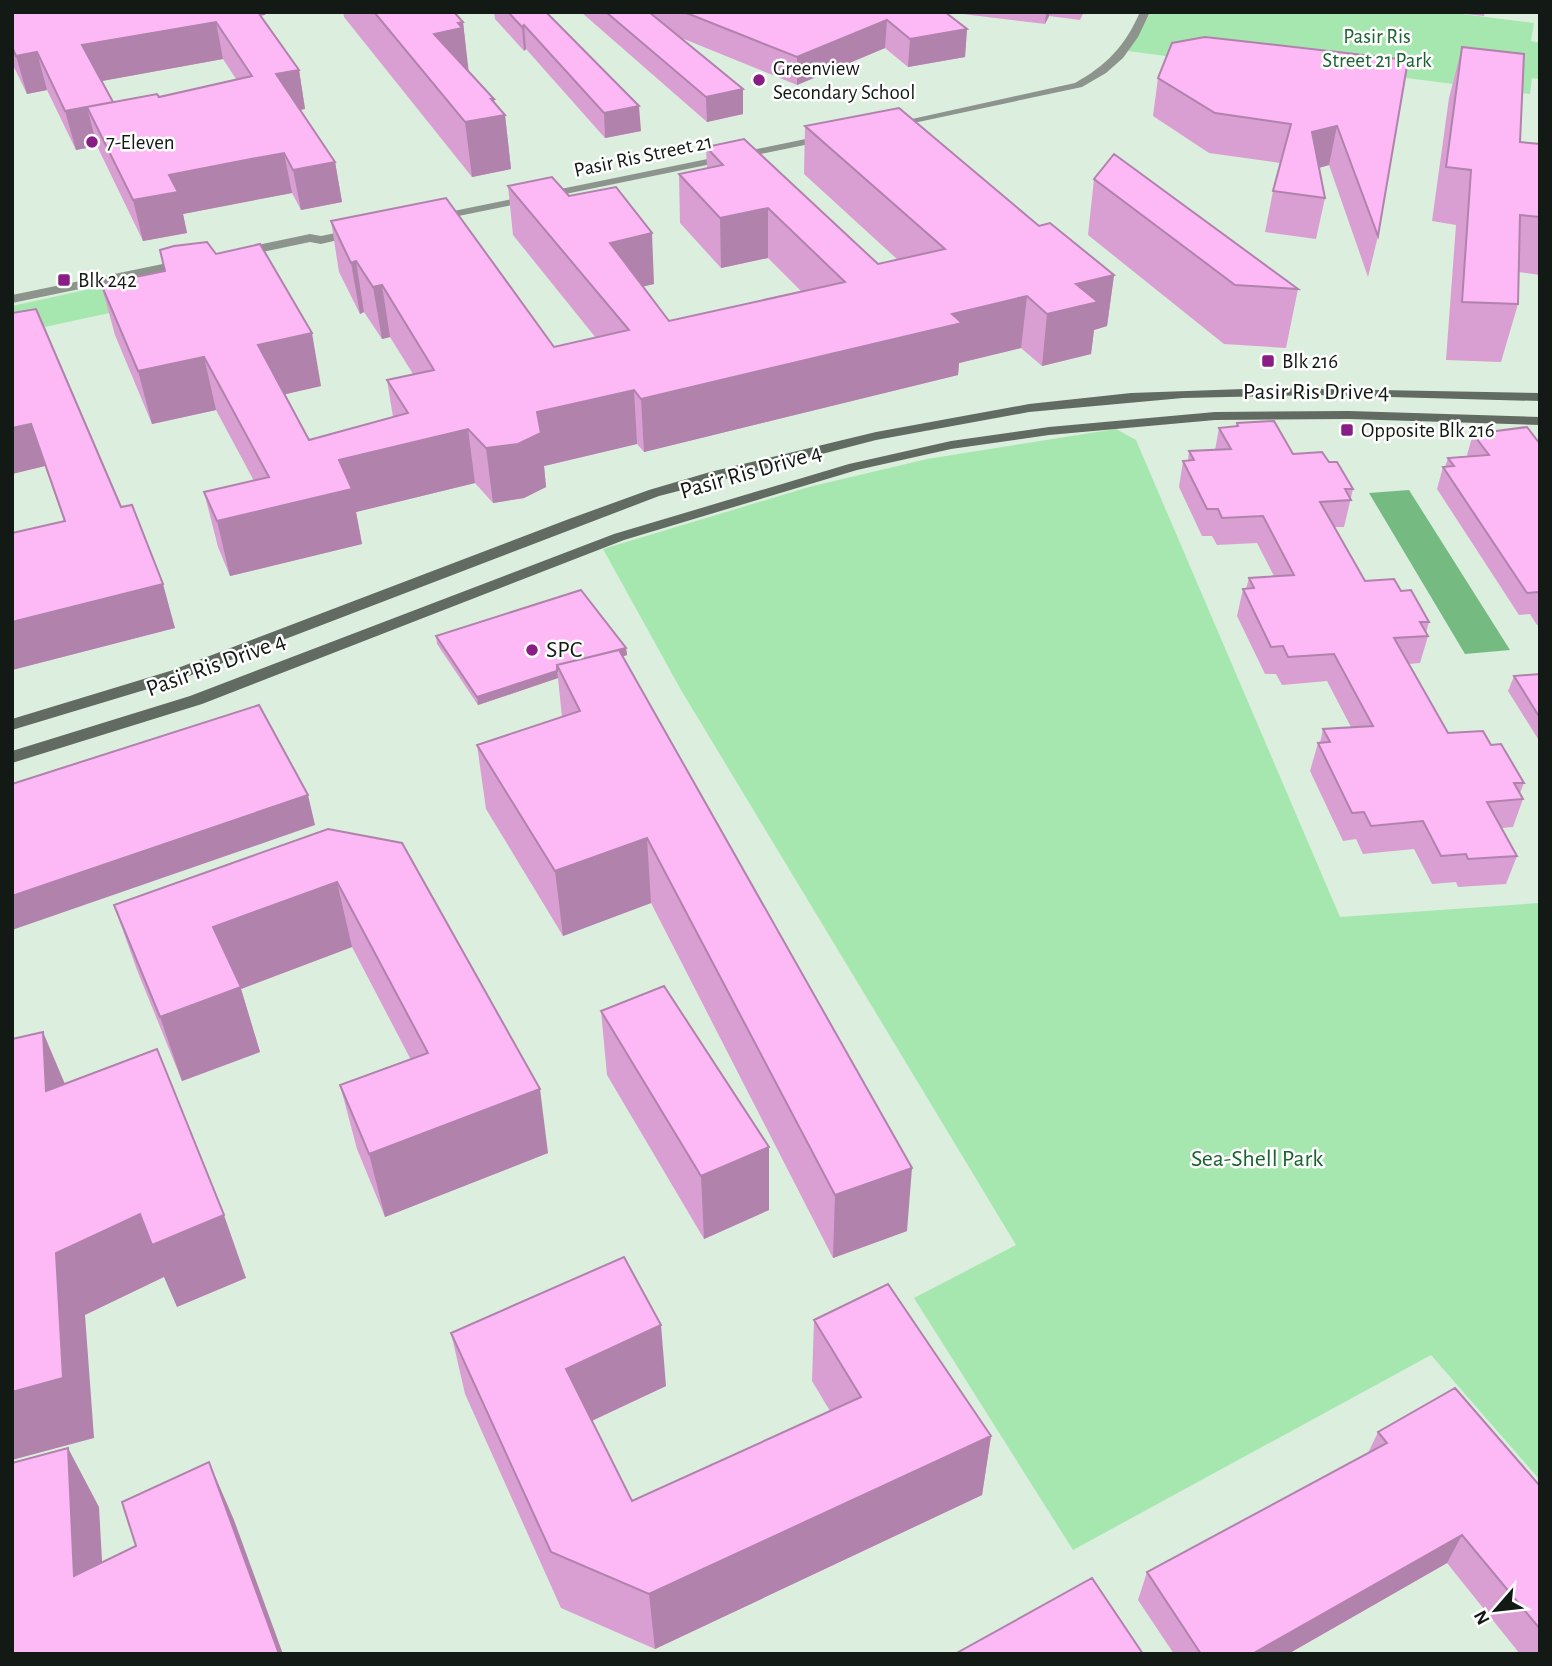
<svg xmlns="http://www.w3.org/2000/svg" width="1552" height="1666" font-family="'Alegreya Sans',sans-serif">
	<rect width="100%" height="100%" fill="#dceede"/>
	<path fill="#a6e7b0" d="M1151,12H1446L1534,23L1531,41L1540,43V79L1532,78L1530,94L1399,77L1396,87L1128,51Z
		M149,276L161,302L12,334V306Z
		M1116,429L1136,440L1340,917L1540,903V1480L1431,1355L1073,1550L914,1298L1016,1245L681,690L603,549L809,487L927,459Z"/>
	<path fill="#74ba81" d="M1409,490L1510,650L1465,654L1369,493Z"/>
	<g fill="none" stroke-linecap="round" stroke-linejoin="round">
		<path fill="#8c948d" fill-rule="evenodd" d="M1140,12H1150L1138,37L1123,58L1106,73L1082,87L890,128L885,125L1075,83C1107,65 1125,46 1140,12Z
			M825,135L829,136V140L434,221L428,218L434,215Z
			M355,229L361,233L359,235L321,244L310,242L238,257L232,253L238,249L310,234L321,236Z
			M187,259L193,263L191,266L12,303V295Z"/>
		<path fill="#616b62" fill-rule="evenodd" d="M1272,388L1540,393V401L1316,395L1183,398L1029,412L876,440L659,496L181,679L12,730V719L170,671L569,519L649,490L710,472L876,432L1029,404L1131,393Z
			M1349,411L1540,417V425L1349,419L1215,420L1049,435L951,449L857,470L624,540L202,704L12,763V751L190,696L614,534L849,464L951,441L1049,427L1215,412Z"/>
	</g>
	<path fill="#d99fd3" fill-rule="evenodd" d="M12,12L266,23L299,70L305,109L300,110L335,162L342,202L301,210L292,193L259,199L183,214L187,233L143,241L97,146L76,150L47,90L27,94L12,63ZM223,59L236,79L159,97L113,102L101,81Z
		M343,12H454L463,22L468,71L505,115L511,169L472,177L344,17Z
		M494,12H546L641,131L605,138L526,49L524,51L495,19Z
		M581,12H945L967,29L965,57L908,67L885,48L797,85L679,37L743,114L707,122Z
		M946,12H1084L1080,20L1049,16L1045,24Z
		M1447,12H1485L1484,16Z
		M1462,47L1520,142L1540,144V275L1518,272V304L1501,362L1446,360L1456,225L1432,221L1449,98Z
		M1408,60L1378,236L1368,277L1329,165L1319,168L1325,198L1316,239L1265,232L1273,191L1280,163L1209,153L1153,116L1158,78Z
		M805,126L1039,226L1114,275L1107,326L1094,330L1091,354L1042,366L1021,348L959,363L958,375L644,452L637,444L544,466L546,487L524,498L493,503L475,483L356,512L362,544L230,576L218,547L204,492L254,481L216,410L152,424L115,335L101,284L321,386L285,394L309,440L393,417L387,380L413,374L390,337L382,339L364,312L360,314L339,272L331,221L554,347L596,338L513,235L508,186L569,196L654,284L643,286L669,321L801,291L768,258L721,268L680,223L679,174L707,168L706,147L878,264L898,260L804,174Z
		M1094,179L1298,289L1286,348L1224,344L1088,235Z
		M12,313L121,507L175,628L12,670V533L64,521L45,466L12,474Z
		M1237,423L1293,454L1329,462L1353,489L1344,527H1335L1365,581L1401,591L1429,622L1426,633L1428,636L1420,663L1409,664L1448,733L1491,745L1524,783L1520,793L1523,799L1513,827L1501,828L1517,856L1506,884L1458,887L1456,882L1432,884L1414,849L1363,854L1356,839L1343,841L1310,771L1318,743H1320L1323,729L1351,727L1327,681L1282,685L1276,674H1265L1237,616L1243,589H1246L1249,578L1274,576L1257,543L1217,545L1212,536H1202L1179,487L1183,461L1188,460L1189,451L1215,450L1219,428L1236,426Z
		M1473,434L1540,444V625H1537L1530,614L1519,615L1437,489L1443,467H1445L1448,458L1468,456L1467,455Z
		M436,636L626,648L627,655L622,657L907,1231L833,1258L651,903L563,936L486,809L477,745L562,717L558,678L478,705L437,644Z
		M1540,674V742L1508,691L1514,676Z
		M328,829L548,1153L385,1217L357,1149L340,1085L411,1060L352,947L241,989L260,1052L182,1081L137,970L114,905Z
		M601,1011L769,1147V1210L704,1239L607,1075Z
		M814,1320L991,1436L982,1495L655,1649L561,1608L465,1394L451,1333L666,1386L592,1421L632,1501L830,1411L812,1381Z
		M1378,1432L1540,1486V1654H1520L1447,1563L1288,1654H1174L1138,1600L1147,1572L1368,1453Z"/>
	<path fill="#b082ac" d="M1046,12H1049V16L1045,24Z
		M887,20L885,48L797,85V57Z
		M216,22L223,59L91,83L82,45Z
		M463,22L469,74L434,34Z
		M524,25L526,49L524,51L522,27Z
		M967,29L965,57L908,67L910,39Z
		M37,52L47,90L27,94L16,56Z
		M299,70L305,109L283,113L276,74Z
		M743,89V114L707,122L706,97Z
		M491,99H494L496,116L505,115L511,169L472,177L465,122Z
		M113,102L87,107L97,146L76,150L65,111Z
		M639,106L641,131L605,138L604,113Z
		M1337,126L1329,165L1304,172L1312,132Z
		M284,153L292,193L183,214L187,233L143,241L133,200L169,175Z
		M335,162L342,202L301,210L293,170Z
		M768,208V258L721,268L720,218Z
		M652,233L654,284L613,294L610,243Z
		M356,261L364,312L360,314L351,263Z
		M1114,275L1107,326L1094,330L1091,354L1042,366L1047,314L1076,284Z
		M382,285L390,337L382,339L373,287Z
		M1027,296L1021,348L959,363L958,375L644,452L641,399L952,314Z
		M312,333L321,386L269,398L258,345Z
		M204,357L216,410L152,424L138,371Z
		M634,390L637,444L544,466L546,487L524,498L493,503L486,448L537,412Z
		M31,424L45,466L12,474V428Z
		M468,429L475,483L356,512L362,544L230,576L217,521L339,460Z
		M163,584L175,628L12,670V622Z
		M626,648L627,655L563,677L559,670Z
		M557,671L558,678L478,705L477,697Z
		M308,795L315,825L12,930V896Z
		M647,838L651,903L563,936L555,871Z
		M337,882L352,947L241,989L260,1052L182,1081L160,1017L213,927Z
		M43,1032L70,1096L46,1091Z
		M540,1089L548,1153L385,1217L369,1154Z
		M769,1147V1210L704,1239L701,1176Z
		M912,1168L907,1231L833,1258L835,1195Z
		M140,1214L224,1215L246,1278L177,1307L164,1277L85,1315L94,1438L12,1460V1392L56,1253Z
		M661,1325L666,1386L574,1429L566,1369Z
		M991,1436L982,1495L655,1649L649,1594Z
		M68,1448L99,1507L106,1632L74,1576Z
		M209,1462L234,1520L283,1654H279Z
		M1462,1535L1447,1563L1288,1654H1252Z"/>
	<path fill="#fcb9f5" stroke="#b082ac" stroke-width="2" d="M12,12H263L264,14L260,15L299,70L276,74L335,162L293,170L284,153L251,159L169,175L178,192L133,200L87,107L157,94L159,97L252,76L216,22L82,45L113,102L65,111L37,52L16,56L12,47Z
		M374,12H454L463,22L458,23L462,28L434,34L494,99H491L505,115L465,122Z
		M508,12H546L639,106L604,113L524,25L522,27Z
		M606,12H649L743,89L706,97Z
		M684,12H945L967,29L910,39L887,20L797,57Z
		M1205,37L1408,60L1378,236L1337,126L1312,132L1325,198L1273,191L1291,124L1215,113L1158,78L1172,43Z
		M1462,47L1524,54L1520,142L1540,144V217L1520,215L1518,304L1462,302L1471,170L1446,167Z
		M899,108L1039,226L1050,223L1114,275L1076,284L1098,302L1047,314L1027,296L952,314L962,323L641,399L634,390L537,412L541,433L518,444L486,448L468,429L339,460L352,489L217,521L204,492L269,477L204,357L138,371L101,284L165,271L160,250L174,246L207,242L216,254L260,244L312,333L258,345L309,440L408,413L387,380L434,370L382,285L373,287L356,261L351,263L331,221L446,198L554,347L629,330L508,186L552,177L569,196L616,187L652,233L610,243L669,321L845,282L768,208L720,218L679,174L723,165L706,147L744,139L878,264L945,249L805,126Z
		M1114,154L1298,289L1235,285L1094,179Z
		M36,309L121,507L132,505L163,584L12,622V533L65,521L31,424L12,428V313Z
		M1274,421L1293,454L1322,452L1329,462H1337L1353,489H1345L1351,500L1320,502L1365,581L1394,579L1401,591L1411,590L1429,622H1420L1428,636L1394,638L1448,733L1483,731L1491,745L1501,744L1524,783H1514L1523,799L1487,802L1517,856L1468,859L1466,854L1441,856L1423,821L1371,826L1364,812L1352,813L1318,743L1330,742L1323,729L1373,726L1334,654L1288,657L1283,646L1271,647L1243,589L1254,588L1249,578L1294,575L1263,516L1222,518L1218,509H1207L1183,461L1194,460L1189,451L1231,449L1219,428L1238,426L1237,423Z
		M1527,427L1540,444V595L1538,592L1527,593L1443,467L1454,466L1448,458L1489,455L1473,434Z
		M581,590L626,648L557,665V671L477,697L436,636Z
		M619,650L912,1168L835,1195L647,838L555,871L477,745L580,711L557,665Z
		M1540,674V718L1514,676Z
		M259,705L308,795L12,896V784Z
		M328,829L402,843L540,1089L369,1154L340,1085L428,1053L337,882L213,927L241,987L160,1017L114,905Z
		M664,986L769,1147L701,1176L601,1011Z
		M43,1032L46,1091L157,1049L224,1215L152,1245L140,1214L56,1253L63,1378L12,1392V1039Z
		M624,1257L661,1325L566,1369L632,1501L861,1397L814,1320L888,1284L991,1436L649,1594L551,1552L451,1333Z
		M1455,1388L1540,1486V1629L1462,1535L1252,1654H1201L1147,1572L1387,1443L1378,1432Z
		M68,1448L74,1576L136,1546L122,1502L209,1462L279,1654H12V1463Z
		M1092,1578L1143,1654H955Z"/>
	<g fill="#881d84" stroke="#fff" stroke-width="2.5">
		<circle cx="759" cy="80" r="7"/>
		<circle cx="92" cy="142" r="7"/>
		<rect x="57" y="273" width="14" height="14" rx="3.5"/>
		<rect x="1261" y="354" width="14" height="14" rx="3.5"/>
		<rect x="1340" y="423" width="14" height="14" rx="3.5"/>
		<circle cx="532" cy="650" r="7"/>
	</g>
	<g text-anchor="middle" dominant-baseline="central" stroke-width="5" stroke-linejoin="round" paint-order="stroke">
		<g font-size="21" fill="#19642f" stroke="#fff">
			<text x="1377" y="36">Pasir Ris<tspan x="1377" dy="24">Street 21 Park</tspan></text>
		</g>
		<g font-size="21" fill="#131914" stroke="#fff" text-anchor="start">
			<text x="773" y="68">Greenview<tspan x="773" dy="24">Secondary School</tspan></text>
			<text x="106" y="142">7-Eleven</text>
			<text x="78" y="280">Blk 242</text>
			<text x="1282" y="361">Blk 216</text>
			<text x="1361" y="430">Opposite Blk 216</text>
		</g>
		<g font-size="21" fill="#131914" stroke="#fff">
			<text transform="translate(643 156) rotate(-12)">Pasir Ris Street 21</text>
		</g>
		<g font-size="24" fill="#131914" stroke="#fff">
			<text x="1316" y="392">Pasir Ris Drive 4</text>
			<text transform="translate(751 472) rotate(-16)">Pasir Ris Drive 4</text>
			<text transform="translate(216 665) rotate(-20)">Pasir Ris Drive 4</text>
		</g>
		<g font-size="24" fill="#131914" stroke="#fff" text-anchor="start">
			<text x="546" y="650">SPC</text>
		</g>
		<g font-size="24" fill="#19642f" stroke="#fff">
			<text x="1257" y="1159">Sea-Shell Park</text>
		</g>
	</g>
	<rect width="1552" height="1666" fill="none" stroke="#131914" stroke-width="28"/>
	<g transform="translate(1496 1610) rotate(242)" stroke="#ffffff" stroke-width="5" paint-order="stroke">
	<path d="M0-5L12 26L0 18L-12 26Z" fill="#131914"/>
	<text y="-10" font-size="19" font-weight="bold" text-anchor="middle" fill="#131914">N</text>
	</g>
</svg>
